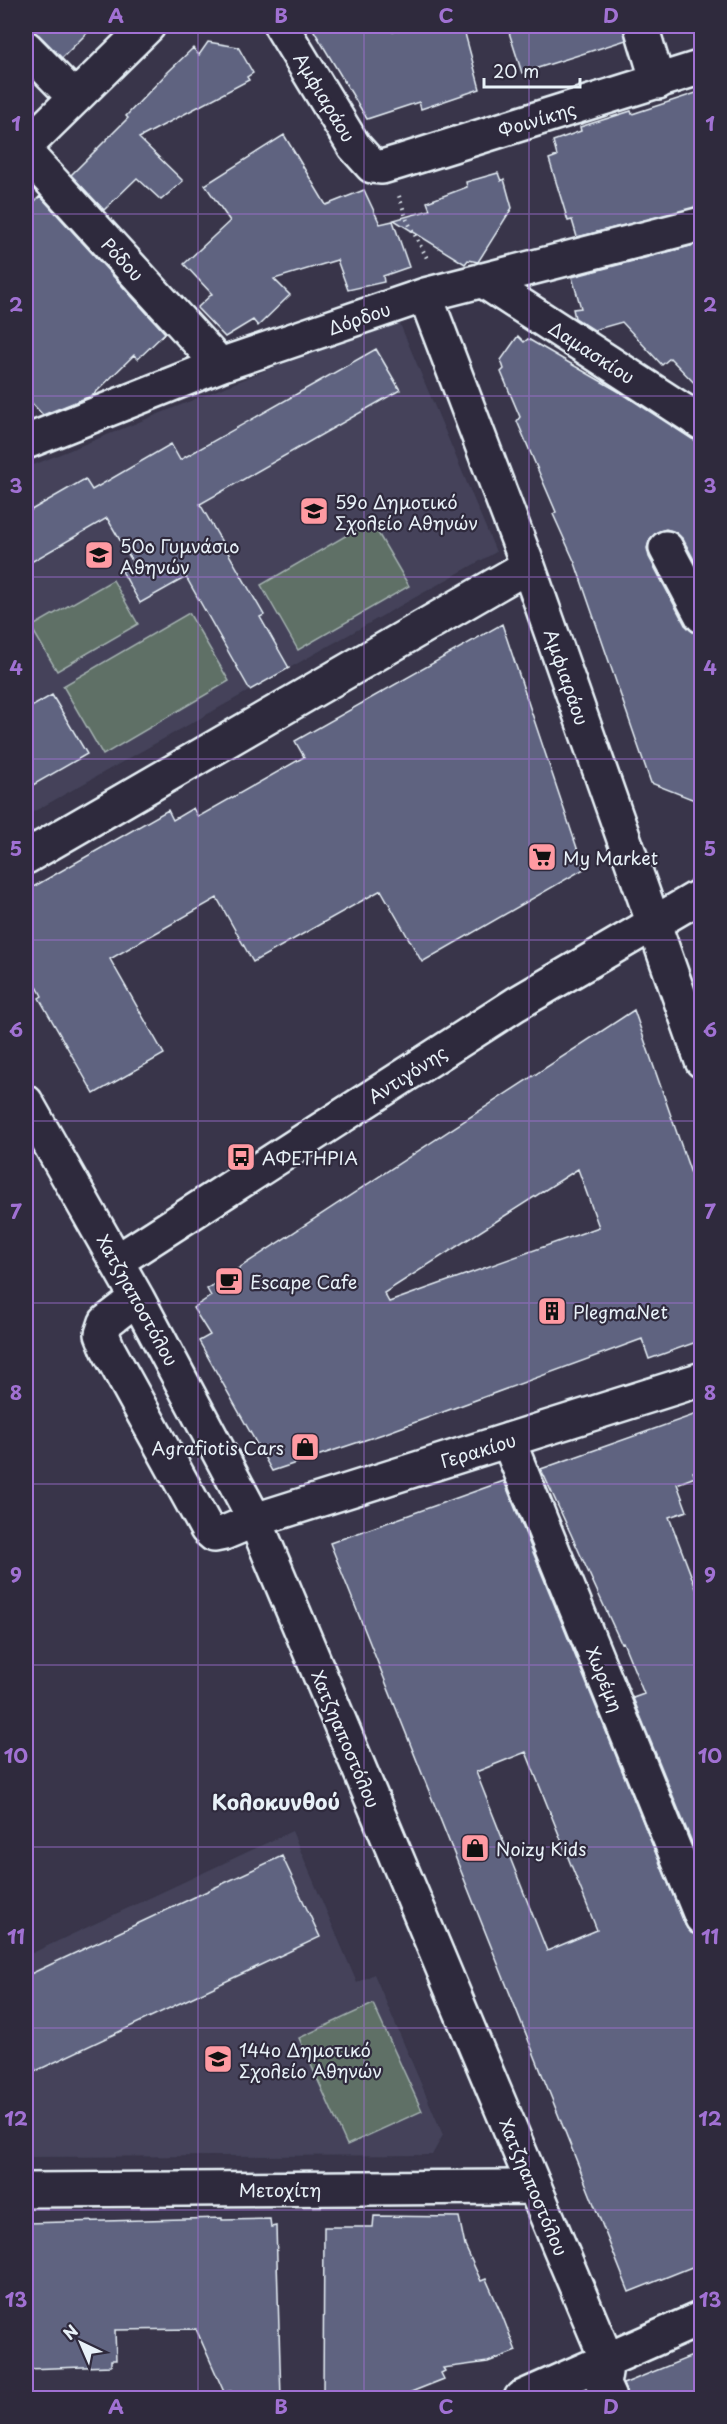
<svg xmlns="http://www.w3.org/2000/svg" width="727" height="2424" font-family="'Playpen Sans',sans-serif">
	<rect width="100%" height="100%" fill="#39354a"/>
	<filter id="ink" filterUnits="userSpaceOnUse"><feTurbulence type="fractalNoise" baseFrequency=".0167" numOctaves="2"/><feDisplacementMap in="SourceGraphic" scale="12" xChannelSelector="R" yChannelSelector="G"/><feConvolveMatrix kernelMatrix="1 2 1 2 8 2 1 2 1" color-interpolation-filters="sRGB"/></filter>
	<g filter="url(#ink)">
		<path fill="#44435a" d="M387,321L400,324L496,552L26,816V468Z
			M292,1831L357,1983L374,1974L443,2135L432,2155L26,2157V1956Z"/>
		<path fill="#5e6f66" stroke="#a3b0af" stroke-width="1.5" d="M371,521L409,586L298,650L261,585Z
			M113,580L138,624L57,671L31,627Z
			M189,613L229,681L103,755L63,686Z
			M373,2004L422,2111L347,2145L299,2038Z"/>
		<path fill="#5f6380" stroke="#e8f1f8" stroke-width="1.5" fill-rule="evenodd" d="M26,26H94L62,58L39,35L26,30Z
			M311,26H389L393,32L414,26H463L480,89L421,109L419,102L367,119Z
			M507,26H623L626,40L522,73Z
			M208,42L238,47L253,73L247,77L249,80L139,138L183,181L161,200L137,178L104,210L71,175L128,118L126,116L168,72L193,48L199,55Z
			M702,91V206L577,237L572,220L568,221L549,159L557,156L553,141L581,131L580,127L631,111L632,114Z
			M284,135L326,205L364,190L380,224L393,221L409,267L383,276L384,282L348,290L337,260L274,279L290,295L258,326L253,320L225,337L197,308L212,294L184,264L230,221L205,185Z
			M498,173L501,181L504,179L512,208L478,262L468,260L465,264L394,220L430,210L427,202L467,187L466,182Z
			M40,196L165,333L138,359L134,355L93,395L43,415L26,397V277L32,272L26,265V210Z
			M702,243V391L670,358L662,365L622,322L594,330L575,318L573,309L581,308L572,277Z
			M518,336L524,342L528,339L623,394L692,439L702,442V575L683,539L675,532L666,529L657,532L650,539L647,548L649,557L685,625L693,632L702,635V803L651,783L575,563L553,514L556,512L517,421L520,417L501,372L504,369L501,360Z
			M376,349L400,390L200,504L264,615L260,617L289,668L250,690L186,577L140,603L122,571L134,564L107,518L26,565V513L85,479L92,490L171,444L180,460Z
			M502,624L584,869L422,962L381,890L253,962L217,898L110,959L164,1054L94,1094L39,998L42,996L26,966V891L168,810L173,820L193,808L198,817L304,757L295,741Z
			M52,695L87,754L26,789V710Z
			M634,1010L702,1205V1340L649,1359L642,1339L386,1433L272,1471L199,1341L210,1335L193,1308L211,1296L207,1289ZM578,1169L599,1227L389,1302L384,1293Z
			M702,1412V1468L693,1472L695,1477L677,1484L687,1511L669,1517L702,1604V1867L633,1698L644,1694L623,1642L621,1643L541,1469Z
			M504,1481L685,1925L691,1933L702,1936V2263L629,2292L330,1543ZM526,1752L597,1930L547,1951L476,1772Z
			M282,1856L320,1937L36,2071L26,2048V1976Z
			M374,2216L459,2217L465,2246L481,2281L486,2279L502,2315L516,2351L488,2362L443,2368L445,2371L441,2373L444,2379L396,2398H323L324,2227H373Z
			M222,2218V2220L270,2219L271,2227L276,2226L281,2398H233L231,2391L224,2392L196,2329L115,2330L116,2360H111V2366L26,2369V2223Z
			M702,2352V2398H628L623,2384Z"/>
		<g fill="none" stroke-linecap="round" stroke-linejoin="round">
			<g stroke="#e8f1f8" stroke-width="38">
				<path id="minor" d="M281,26L354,146L372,166L382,167L399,162L702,67
					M641,26L658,82
					M26,48L75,98
					M26,146L148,26
					M26,153L220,365
					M482,280L702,423
					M425,295L528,566L702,1061
					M26,442L220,365L425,295L702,224
					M666,548L702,616
					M26,857L528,566
					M26,1102L137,1298L255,1520L607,2360L603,2385L609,2398
					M117,1261L516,1004L702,895
					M137,1298L106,1322L102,1334L108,1349L207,1529L214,1535L224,1533L255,1520L702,1379
					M508,1440L702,1918
					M26,2190L534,2187
					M521,2398L702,2318"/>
			</g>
			<path stroke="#e8f1f8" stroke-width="4" stroke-dasharray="1.5 4.5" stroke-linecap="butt" d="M399,196L407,220L428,260"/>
			<use href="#minor" stroke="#2f2a3d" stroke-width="33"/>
		</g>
	</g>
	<path fill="none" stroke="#a171d3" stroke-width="1.5" stroke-opacity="0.55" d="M198,26V2398M364,26V2398M529,26V2398M26,214H702M26,396H702M26,577H702M26,759H702M26,940H702M26,1121H702M26,1303H702M26,1484H702M26,1665H702M26,1847H702M26,2028H702M26,2210H702"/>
	<defs>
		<g id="school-square" transform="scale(1.5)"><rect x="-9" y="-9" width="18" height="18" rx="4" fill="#ff9aa2" stroke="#2f2a3d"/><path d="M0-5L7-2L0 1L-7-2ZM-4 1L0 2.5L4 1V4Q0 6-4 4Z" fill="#111"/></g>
		<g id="supermarket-square" transform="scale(1.5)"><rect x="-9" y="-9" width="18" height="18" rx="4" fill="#ff9aa2" stroke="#2f2a3d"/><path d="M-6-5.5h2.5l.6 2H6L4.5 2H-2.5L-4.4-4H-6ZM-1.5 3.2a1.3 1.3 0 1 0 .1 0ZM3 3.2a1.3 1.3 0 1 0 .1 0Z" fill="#111"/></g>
		<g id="bus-square" transform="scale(1.5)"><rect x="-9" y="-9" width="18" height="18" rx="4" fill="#ff9aa2" stroke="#2f2a3d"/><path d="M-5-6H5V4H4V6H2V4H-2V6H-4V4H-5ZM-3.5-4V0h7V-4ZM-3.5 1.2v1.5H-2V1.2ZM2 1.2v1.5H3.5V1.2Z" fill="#111"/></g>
		<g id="cafe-square" transform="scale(1.5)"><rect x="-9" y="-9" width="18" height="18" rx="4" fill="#ff9aa2" stroke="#2f2a3d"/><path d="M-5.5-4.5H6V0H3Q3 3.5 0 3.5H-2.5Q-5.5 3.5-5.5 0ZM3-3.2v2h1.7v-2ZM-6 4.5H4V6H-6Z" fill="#111"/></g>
		<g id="building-square" transform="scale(1.5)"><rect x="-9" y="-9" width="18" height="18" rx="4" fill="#ff9aa2" stroke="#2f2a3d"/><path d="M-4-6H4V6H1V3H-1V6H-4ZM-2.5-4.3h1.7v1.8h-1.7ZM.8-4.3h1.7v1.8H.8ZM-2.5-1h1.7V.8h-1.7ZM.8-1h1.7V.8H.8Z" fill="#111"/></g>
		<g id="shop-square" transform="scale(1.5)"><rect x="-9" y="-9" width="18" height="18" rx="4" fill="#ff9aa2" stroke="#2f2a3d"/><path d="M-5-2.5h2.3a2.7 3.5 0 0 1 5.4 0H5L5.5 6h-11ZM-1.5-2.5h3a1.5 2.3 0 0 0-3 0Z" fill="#111"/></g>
	</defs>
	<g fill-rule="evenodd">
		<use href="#school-square" x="314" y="511"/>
		<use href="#school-square" x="99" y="555"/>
		<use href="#supermarket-square" x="542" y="857"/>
		<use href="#bus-square" x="241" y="1157"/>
		<use href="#cafe-square" x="229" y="1281"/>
		<use href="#building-square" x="552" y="1311"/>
		<use href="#shop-square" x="305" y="1447"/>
		<use href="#shop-square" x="475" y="1848"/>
		<use href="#school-square" x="218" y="2059"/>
	</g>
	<g text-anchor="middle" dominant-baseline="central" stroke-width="4.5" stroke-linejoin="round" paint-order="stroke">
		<g font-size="18" fill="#e8f1f8" stroke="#2f2a3d">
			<text transform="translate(325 97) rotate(59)">Αμφιαράου</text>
			<text transform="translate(537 119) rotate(-17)">Φοινίκης</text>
			<text transform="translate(123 259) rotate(47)">Ρόδου</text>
			<text transform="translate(359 318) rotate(-19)">Δόρδου</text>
			<text transform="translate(592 352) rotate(33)">Δαμασκίου</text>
			<text transform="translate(567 677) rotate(71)">Αμφιαράου</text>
			<text transform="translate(407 1074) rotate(-33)">Αντιγόνης</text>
			<text transform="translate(138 1300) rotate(61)">Χατζηαποστόλου</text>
			<text transform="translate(478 1450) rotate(-17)">Γερακίου</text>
			<text transform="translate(605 1679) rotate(68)">Χωρέμη</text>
			<text transform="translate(346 1739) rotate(67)">Χατζηαποστόλου</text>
			<text transform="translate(534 2187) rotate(67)">Χατζηαποστόλου</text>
			<text x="280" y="2189">Μετοχίτη</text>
		</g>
		<g font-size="18" fill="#e8f1f8" stroke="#2f2a3d" text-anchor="start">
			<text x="335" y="501">59ο Δημοτικό<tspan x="335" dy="21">Σχολείο Αθηνών</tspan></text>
			<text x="120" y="545">50ο Γυμνάσιο<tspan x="120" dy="21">Αθηνών</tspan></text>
			<text x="563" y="857">My Market</text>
			<text x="262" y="1157">ΑΦΕΤΗΡΙΑ</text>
			<text x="250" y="1281">Escape Cafe</text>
			<text x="573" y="1311">PlegmaNet</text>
			<text x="284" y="1447" text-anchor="end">Agrafiotis Cars</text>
			<text x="496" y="1848">Noizy Kids</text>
			<text x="239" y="2049">144ο Δημοτικό<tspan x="239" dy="21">Σχολείο Αθηνών</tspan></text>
		</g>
		<g font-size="21" font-weight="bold" fill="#e8f1f8" stroke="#2f2a3d">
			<text x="276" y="1801">Κολοκυνθού</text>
		</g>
	</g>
	<rect width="727" height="2424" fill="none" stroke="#2f2a3d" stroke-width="66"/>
	<g transform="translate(81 2343) rotate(316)" stroke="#2f2a3d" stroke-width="4.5" paint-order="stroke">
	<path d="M0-4.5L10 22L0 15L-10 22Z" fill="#e8f1f8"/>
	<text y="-9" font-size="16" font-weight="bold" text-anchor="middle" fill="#e8f1f8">N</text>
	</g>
	<path d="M484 78v9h96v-9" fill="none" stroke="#e8f1f8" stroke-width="3"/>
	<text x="493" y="78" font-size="18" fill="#e8f1f8" stroke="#2f2a3d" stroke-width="4.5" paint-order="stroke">20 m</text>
	<rect x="33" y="33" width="661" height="2358" fill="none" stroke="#a171d3" stroke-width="2"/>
	<g font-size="20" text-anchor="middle" font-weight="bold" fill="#a171d3">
		<text x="116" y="23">A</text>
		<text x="281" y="23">B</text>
		<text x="446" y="23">C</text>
		<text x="611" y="23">D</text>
		<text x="16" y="131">1</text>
		<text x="710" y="131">1</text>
		<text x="16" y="312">2</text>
		<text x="710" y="312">2</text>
		<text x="16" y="493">3</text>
		<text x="710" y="493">3</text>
		<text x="16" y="675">4</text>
		<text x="710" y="675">4</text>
		<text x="16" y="856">5</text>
		<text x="710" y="856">5</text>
		<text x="16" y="1037">6</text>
		<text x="710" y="1037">6</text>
		<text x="16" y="1219">7</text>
		<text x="710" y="1219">7</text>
		<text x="16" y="1400">8</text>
		<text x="710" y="1400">8</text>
		<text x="16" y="1582">9</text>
		<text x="710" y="1582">9</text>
		<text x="16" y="1763">10</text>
		<text x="710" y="1763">10</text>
		<text x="16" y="1944">11</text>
		<text x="710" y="1944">11</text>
		<text x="16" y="2126">12</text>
		<text x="710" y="2126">12</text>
		<text x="16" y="2307">13</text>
		<text x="710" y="2307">13</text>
		<text x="116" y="2414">A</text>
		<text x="281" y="2414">B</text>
		<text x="446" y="2414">C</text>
		<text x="611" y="2414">D</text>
	</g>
</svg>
